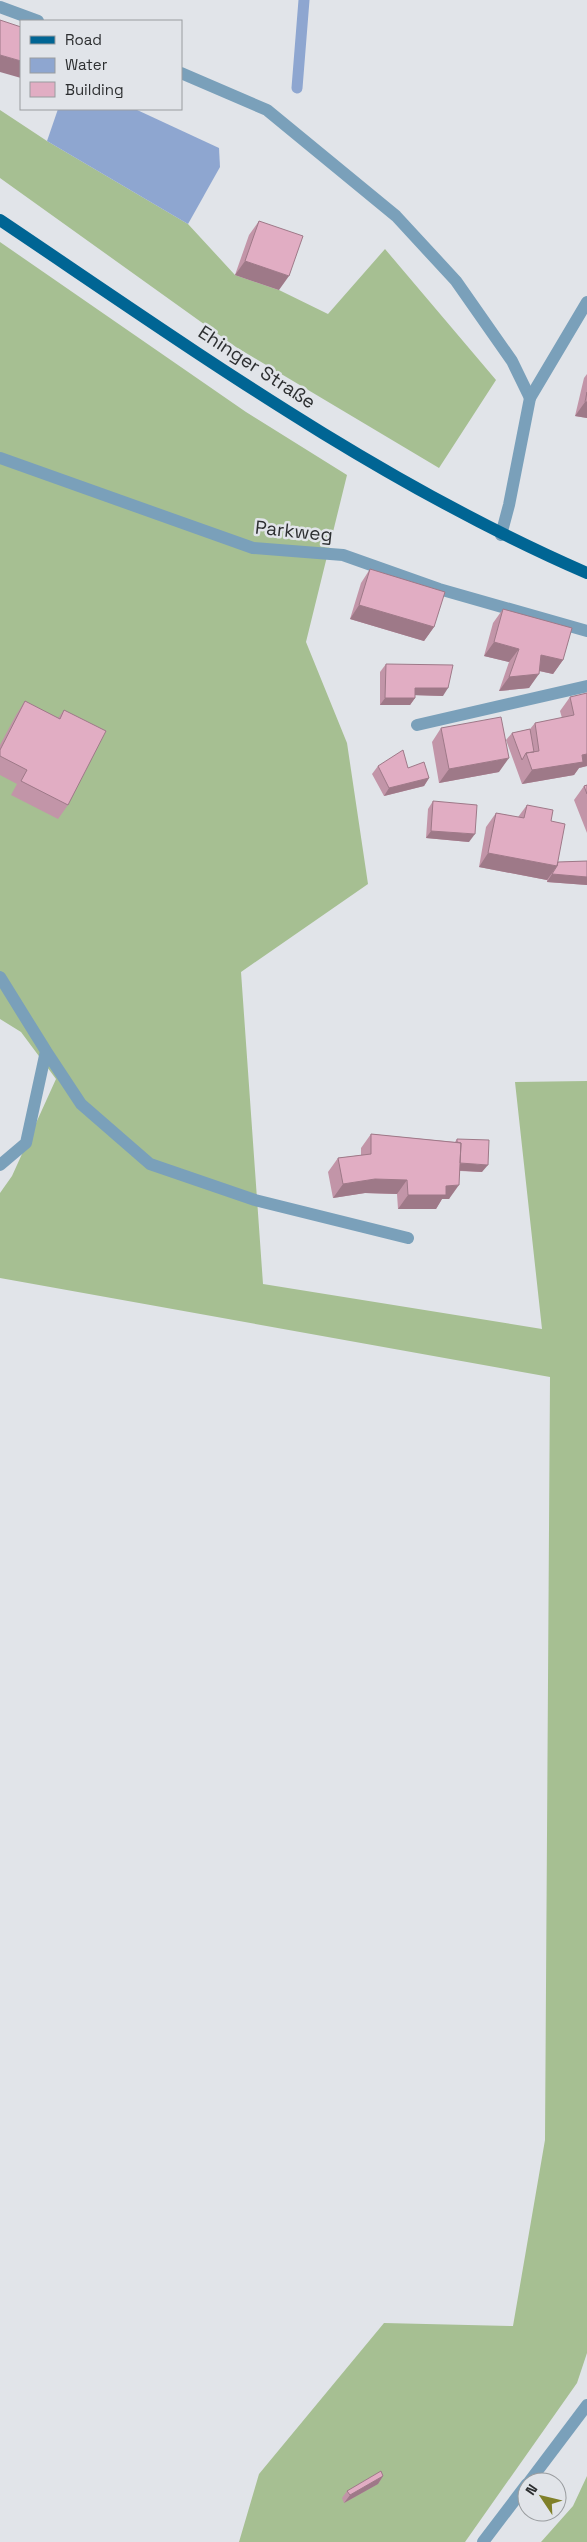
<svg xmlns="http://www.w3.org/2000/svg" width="587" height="2542" font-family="'Space Grotesk',sans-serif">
	<rect width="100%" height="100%" fill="#e1e4e9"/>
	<path fill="#a6bf92" d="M0,110L47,141L188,224L235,275L279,290L328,314L385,249L496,380L439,468L236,347L0,178Z
		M0,242L246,412L347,475L306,642L347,743L368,884L241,972L263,1284L542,1329L515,1082L587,1081V2353L577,2383L465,2542H239L259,2474L384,2323L513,2326L545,2140L550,1377L0,1278V1193L12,1176L56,1079L21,1032L0,1019Z
		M587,2476V2542H541L573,2506Z"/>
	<path fill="#8ea6d0" d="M58,109H135L219,148L220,167L188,224L47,141Z"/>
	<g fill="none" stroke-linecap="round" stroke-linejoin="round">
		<path stroke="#8ea6d0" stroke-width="11" d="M297,88L304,0"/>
		<path stroke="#7aa0ba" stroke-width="12" d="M0,7L38,21
			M181,73L267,110L396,216L456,281L512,361L530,398
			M0,458L253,548L343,555L439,589L587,631
			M0,977L46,1051L26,1143L0,1165
			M46,1051L81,1104L150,1164L255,1200L408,1238"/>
		<path stroke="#7aa0ba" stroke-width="12" d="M501,535L509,505L530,398L587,302
			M417,725L587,686"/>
		<path stroke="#7aa0ba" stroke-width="12" d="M529,2482L587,2405
			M483,2542L527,2484"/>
		<path stroke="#006594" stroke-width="12" d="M0,220C189,347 377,482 587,573"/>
	</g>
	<path fill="#c295a8" d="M259,221L279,290L235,275L249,235Z
		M587,374V418L575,416L584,378Z
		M370,569L434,627L424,641L350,619L361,583Z
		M503,609L563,660L553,674L539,671L529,688L499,691L509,662L484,656L493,623Z
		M386,664L443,696L415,695V698L410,705H380V672Z
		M587,693V766L579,768L574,775L522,784L506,740L512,733L530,729L535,723L562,718L560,711L570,697Z
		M25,701L58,718L64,710L68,805L58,819L11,795L17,784L0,775V745L16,715Z
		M441,728L499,772L439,783L432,742Z
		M378,766L408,768L429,778L424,786L384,796L372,774Z
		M587,785V833L574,800L584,786Z
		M433,801L469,842L426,838L428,809Z
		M527,805L551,821L558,862L587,861V885L547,882V880L479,867L486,827L496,813L518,817Z
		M371,1134L455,1142L457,1139L482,1172L460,1171L449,1199H442L436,1209H398L397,1194L365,1193L333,1198L328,1172L338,1158L361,1155V1148Z
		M383,2476L378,2484L344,2503L342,2498L347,2491Z"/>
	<path fill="#9e7988" d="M0,55L21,61V78L0,72Z
		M245,261L289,276L279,290L235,275Z
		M585,402H587V418L575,416Z
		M359,605L434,627L424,641L350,619Z
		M494,642L519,649L509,662L484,656Z
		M541,655L563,660L553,674L531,669Z
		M539,674L529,688L499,691L509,677Z
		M415,688H448L443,696L410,695Z
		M385,698H415L410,705H380Z
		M587,754V766L579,768L574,775L522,784L532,770Z
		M509,758L499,772L439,783L449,769Z
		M429,778L424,786L384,796L389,788Z
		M431,831L475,834L469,842L426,838Z
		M488,853L557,866L547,880L479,867Z
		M552,874L587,877V885L547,882Z
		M456,1163L488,1165L482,1172L450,1170Z
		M375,1179L407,1180L397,1194L365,1193L333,1198L343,1184Z
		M459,1185L449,1199H442L436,1209H398L408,1195L446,1186Z
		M383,2476L378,2484L344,2503L350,2495Z"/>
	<path fill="#e1adc3" stroke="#9e7988" d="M0,20L21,27V61L0,55Z
		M259,221L303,236L289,276L245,261Z
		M587,392V402H585Z
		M370,569L445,592L434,627L359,605Z
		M503,609L572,628L563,660L541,655L539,674L509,677L519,649L494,642Z
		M386,664L453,665L448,688H415V698H385Z
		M587,693V754L582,755L583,762L532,770L526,753L539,751L535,723L574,715L570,697Z
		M25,701L60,719L64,710L106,731L68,805L21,781L27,770L0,756V750Z
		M501,717L509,758L449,769L441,728Z
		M530,729L534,752L526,753L522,760L512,733Z
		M403,750L408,768L424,762L429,778L389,788L378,766Z
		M587,785V794L584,786Z
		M433,801L477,805L475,834L431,831Z
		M527,805L553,810L551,821L565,824L557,866L488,853L496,813L524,818Z
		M587,861V877L552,874L557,866L558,862Z
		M371,1134L461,1143L459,1185L446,1186V1195H408L407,1180L375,1179L343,1184L338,1158L371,1154Z
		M457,1139L489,1140L488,1165L460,1163L461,1143L457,1142Z
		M381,2471L383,2476L350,2495L347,2491Z"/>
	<g text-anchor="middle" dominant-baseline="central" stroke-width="5" stroke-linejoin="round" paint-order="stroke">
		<g font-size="19" fill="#2d2f31" stroke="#e1e4e9">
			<text transform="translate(257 367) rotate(33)">Ehinger Straße</text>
			<text transform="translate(294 531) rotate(6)">Parkweg</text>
		</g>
	</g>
	<rect x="20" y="20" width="162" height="90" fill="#e1e4e9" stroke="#999c9f"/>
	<rect x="30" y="36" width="25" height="8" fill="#006594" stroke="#999c9f"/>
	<text x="65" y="45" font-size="15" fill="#2d2f31">Road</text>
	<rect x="30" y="58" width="25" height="15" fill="#8ea6d0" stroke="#999c9f"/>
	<text x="65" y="70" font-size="15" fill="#2d2f31">Water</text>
	<rect x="30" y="82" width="25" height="15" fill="#e1adc3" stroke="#999c9f"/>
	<text x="65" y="95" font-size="15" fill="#2d2f31">Building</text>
	<g transform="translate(542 2497) rotate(305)"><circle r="24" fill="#e1e4e9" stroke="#999c9f"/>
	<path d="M0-4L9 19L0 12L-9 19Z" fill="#808029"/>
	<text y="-8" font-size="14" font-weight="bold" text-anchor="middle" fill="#2d2f31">N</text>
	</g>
</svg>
